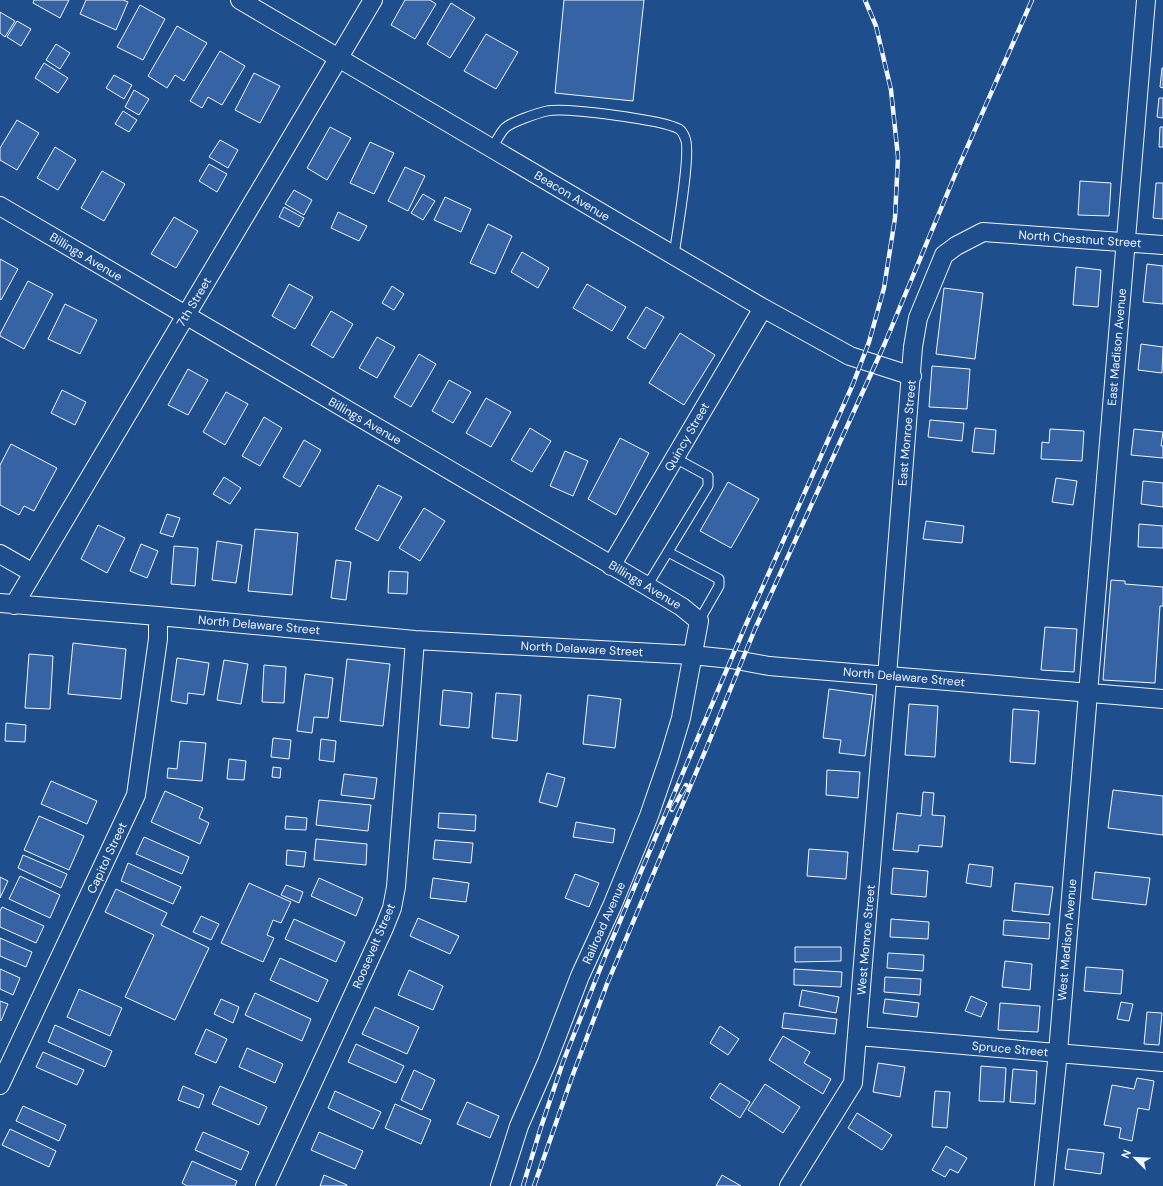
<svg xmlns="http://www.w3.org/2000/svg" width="1163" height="1186" font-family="'DM Sans',sans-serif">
	<rect width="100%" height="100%" fill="#1f4e8c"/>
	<path fill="#3563a3" stroke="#f2f6ff" d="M34,0H69L60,18L33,3Z
		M86,0H123L128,2L116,30L80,14Z
		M405,0H430L436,4L415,39L391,25Z
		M564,0H644L633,101L555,93Z
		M451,3L475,18L450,58L427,44Z
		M140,5L165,19L143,60L117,47Z
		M0,12L15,21L5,37L0,33Z
		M17,21L31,29L21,46L7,37Z
		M177,26L207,43L184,81L175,75L167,88L148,76Z
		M486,34L518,52L496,89L464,71Z
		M56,44L70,53L60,69L46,60Z
		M220,51L245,66L222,105L208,97L202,108L190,101Z
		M44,63L68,78L58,93L35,78Z
		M1162,68H1163V88L1160,87Z
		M254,73L280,86L260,123L235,110Z
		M114,75L132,85L124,99L106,88Z
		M134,90L149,99L139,115L125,107Z
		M1159,98H1163V118L1157,117Z
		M123,111L137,120L129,132L115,124Z
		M17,120L39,133L17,170L0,160V148Z
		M330,127L351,138L327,180L307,168Z
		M1160,127H1163V147H1159Z
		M220,140L238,150L228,168L209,157Z
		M370,142L394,153L374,194L350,183Z
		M55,147L76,160L58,190L37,178Z
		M209,164L227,174L217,192L199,181Z
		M405,167L425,176L408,211L388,201Z
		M102,171L125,184L104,221L81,208Z
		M1080,181L1111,183L1109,216L1078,215Z
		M1156,183H1163V219L1153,218Z
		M294,190L312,200L304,215L285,204Z
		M423,194L435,201L423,220L411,213Z
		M445,197L471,209L461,232L434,220Z
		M284,207L304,218L299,227L279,217Z
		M338,212L367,226L359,241L331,228Z
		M174,217L198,231L176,268L151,254Z
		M488,224L512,236L495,274L470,263Z
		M522,252L549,268L538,288L511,272Z
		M0,259L18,269L1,300L0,299Z
		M1147,264L1163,266V304L1143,302Z
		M1076,267L1101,270L1098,307L1073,305Z
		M28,281L53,294L24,349L0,336V334Z
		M289,284L313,297L295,329L272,316Z
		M587,284L626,307L612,331L573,308Z
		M392,286L404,294L394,310L382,303Z
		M944,288L983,293L975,359L936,354Z
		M65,304L97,320L80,354L48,339Z
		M646,307L664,317L645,349L627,338Z
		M331,311L353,324L333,358L311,345Z
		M680,333L715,355L684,405L649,383Z
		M377,337L395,347L377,378L359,368Z
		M1141,344L1163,347L1162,373L1138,370Z
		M419,354L436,364L411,407L394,397Z
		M932,366L970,369L967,409L929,407Z
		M188,369L208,380L188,415L168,405Z
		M449,380L471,392L453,423L432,411Z
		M62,390L86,402L75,425L51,413Z
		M226,392L248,404L225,445L203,432Z
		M486,398L511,412L491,447L466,433Z
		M264,417L282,428L260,466L242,456Z
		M930,420L964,423L962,441L928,437Z
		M530,428L551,441L532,472L511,460Z
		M975,428L996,430L994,454L972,452Z
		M1050,429L1084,431L1082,461L1041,459L1042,442L1049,443Z
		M1134,429L1163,432L1161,446H1163V458L1131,455Z
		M620,438L649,453L616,515L588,499Z
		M304,440L321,450L300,487L283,477Z
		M11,444L57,468L34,511L24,506L19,515L0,505V465Z
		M565,451L588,461L573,496L550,486Z
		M224,477L241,488L230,504L213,494Z
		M1056,478L1077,481L1073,505L1052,502Z
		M1143,481L1163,483V507L1141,504Z
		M728,482L759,499L731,548L700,531Z
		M378,485L402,497L378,541L355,529Z
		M424,508L445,521L420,561L399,548Z
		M167,514L180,518L173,537L160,533Z
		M926,521L964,526L962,543L923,539Z
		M1139,524L1163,526V548L1138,547Z
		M98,525L125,538L107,573L81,559Z
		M255,529L298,533L292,595L248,591Z
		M217,541L242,545L236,583L212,580Z
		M141,544L158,551L147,578L130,571Z
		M174,546L198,548L195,586L171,584Z
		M336,560L351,562L346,600L331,598Z
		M389,571L408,572L407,594L388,593Z
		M1111,580L1125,581V584L1163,587V606H1160L1155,683L1103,680Z
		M1045,627L1077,629L1074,672L1041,670Z
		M73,643L126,649L121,699L68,694Z
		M29,654L53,656L50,709L25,708Z
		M177,658L209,663L204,695L188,693L187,704L171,701Z
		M347,659L390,664L383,726L340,721Z
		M224,660L248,664L241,704L217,700Z
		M264,665L286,667L284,703L262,702Z
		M305,674L333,678L328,718L314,717L312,733L297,731Z
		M829,689L873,695L865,756L839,753L841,740L823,738Z
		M443,690L472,693L469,728L440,725Z
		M496,693L521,695L517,741L492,738Z
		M588,695L621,699L615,748L583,744Z
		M909,704L938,706L935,757L905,755Z
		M1013,709L1039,711L1035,764L1010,762Z
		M6,723L26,725L25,742L5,741Z
		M273,738L291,740L289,759L271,757Z
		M321,739L336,741L334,762L319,760Z
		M180,741L206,743L202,781L167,778L168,768L177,769Z
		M229,759L246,761L244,780L227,779Z
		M273,767L281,768L280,778L272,777Z
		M827,770L860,772L858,798L826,795Z
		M547,773L565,778L557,807L539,802Z
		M344,774L377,778L374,799L341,795Z
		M51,781L97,801L87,824L41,804Z
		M1113,790L1163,796V835L1108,828Z
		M165,791L203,808L199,818L209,823L200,844L151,822Z
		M923,792L934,793L932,815L945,816L942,847L919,845L918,852L893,850L897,813L921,816Z
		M319,800L371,805L368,831L316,825Z
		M439,813L476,815L475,831L438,828Z
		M39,816L84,836L69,870L24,850Z
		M286,816L307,818L306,830L285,829Z
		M576,822L615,829L613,843L573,837Z
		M144,837L189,857L182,874L136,854Z
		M316,839L367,844L366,865L314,860Z
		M435,840L473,843L471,863L433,859Z
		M809,849L848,852L846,879L807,876Z
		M287,850L306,852L304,867L286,865Z
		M23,855L67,874L61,888L18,868Z
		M128,863L181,887L173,904L121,881Z
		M969,864L993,867L991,887L966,883Z
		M893,868L928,871L926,897L891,894Z
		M1095,872L1150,878L1146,905L1092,899Z
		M575,874L599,883L589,907L565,898Z
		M20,876L60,895L50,918L9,899Z
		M0,877L8,881L0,898Z
		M319,878L363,898L356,916L311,896Z
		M433,878L469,883L466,902L430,898Z
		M249,883L291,902L281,923L273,920L267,935L274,938L263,962L221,943Z
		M1015,883L1053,887L1049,915L1012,911Z
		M286,885L303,892L299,903L281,895Z
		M116,889L167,913L161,925L209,948L175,1020L125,997L154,935L105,912Z
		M2,907L44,926L36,943L0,927V911Z
		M201,916L219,924L211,940L193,932Z
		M418,918L459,936L450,954L410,936Z
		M294,919L345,942L336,962L285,939Z
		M891,919L929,922L928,939L890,937Z
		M1004,920L1050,923L1049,939L1003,935Z
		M0,938L32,952L26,967L0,956Z
		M795,947H841V961L795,962Z
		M888,953L924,955L923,971L887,968Z
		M280,958L328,980L318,1002L270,980Z
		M1005,961L1032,964L1030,990L1002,987Z
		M1086,967L1123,970L1121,994L1084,991Z
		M0,969L20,978L13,995L0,989Z
		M794,969L842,972L841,987L794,985Z
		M409,970L443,986L433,1010L398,995Z
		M885,977L921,979L920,995L884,992Z
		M79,989L122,1008L110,1036L67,1017Z
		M802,990L839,997L836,1013L799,1006Z
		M255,993L311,1019L302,1041L245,1015Z
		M971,996L987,1003L981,1017L965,1011Z
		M221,999L239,1007L233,1023L214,1014Z
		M885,999L919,1003L917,1017L883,1013Z
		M0,1001L8,1004L1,1021L0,1020Z
		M1121,1002L1133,1004L1129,1021L1117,1019Z
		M1000,1003L1040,1006L1038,1032L998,1030Z
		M375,1007L419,1027L407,1054L362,1034Z
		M1147,1012L1162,1013L1159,1045L1144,1044Z
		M784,1013L837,1019L835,1034L782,1028Z
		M55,1025L112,1051L105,1067L48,1042Z
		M720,1026L739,1039L728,1055L710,1043Z
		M206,1029L227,1039L216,1063L195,1054Z
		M783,1036L810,1052L804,1063L831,1079L823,1094L769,1060Z
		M356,1044L404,1066L396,1083L348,1062Z
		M247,1048L283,1064L275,1083L239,1067Z
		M43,1052L84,1070L77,1085L36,1067Z
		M878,1063L905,1067L900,1097L873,1092Z
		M981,1066L1006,1068L1004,1102L979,1101Z
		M1013,1069L1037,1071L1035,1104L1010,1102Z
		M414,1070L435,1080L422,1110L401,1100Z
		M1137,1078L1154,1081L1149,1110L1138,1108L1132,1141L1119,1138L1121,1128L1104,1125L1112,1085L1134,1089Z
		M720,1083L750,1102L740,1118L710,1098Z
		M765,1084L800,1107L783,1133L748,1110Z
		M183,1086L204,1095L199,1108L178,1100Z
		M220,1086L267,1107L259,1125L212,1104Z
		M335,1091L381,1112L373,1129L328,1108Z
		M935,1091L950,1092L947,1128L932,1127Z
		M467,1102L499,1116L490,1138L457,1124Z
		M395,1104L431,1120L421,1144L385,1128Z
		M23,1106L66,1125L59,1141L16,1121Z
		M857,1113L892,1135L882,1150L848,1128Z
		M10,1129L56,1151L49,1167L2,1145Z
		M203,1132L249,1152L241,1170L195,1150Z
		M319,1132L363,1151L355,1169L311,1150Z
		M946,1146L967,1158L958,1173L950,1169L945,1177L932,1170Z
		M1068,1149L1104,1153L1101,1174L1065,1169Z
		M192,1161L237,1181L235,1186H187L182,1183Z
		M324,1175L347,1185V1186H320Z
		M722,1175L741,1186H716Z"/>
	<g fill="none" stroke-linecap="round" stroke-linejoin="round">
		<g stroke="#f2f6ff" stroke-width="11">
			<path id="service" d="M492,148C496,142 500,133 505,128C511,122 538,113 547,111C565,107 663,120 679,129C682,131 684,135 685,138C692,151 676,237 674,256
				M668,552L719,579V586L699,621
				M647,586L708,486V476L675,458"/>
		</g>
		<g stroke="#f2f6ff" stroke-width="20">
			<path id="minor" d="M240,0L763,308L850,356L912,376
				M0,206L647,586L682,607L699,621L681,718L669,758L649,816L612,906L580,976L547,1062L519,1126L500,1186
				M0,554L33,573
				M611,566L763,308
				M0,603L158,616L415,640L692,655L731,659L769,666L1163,699
				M14,605L373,0
				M858,1036L1163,1062
				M0,1085L136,795L158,639V616
				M265,1186L384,928L392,908L396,887L415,640
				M789,1186L853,1083L887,676L913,347L918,318L944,255L956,246L983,232L1163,245
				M1044,1186L1058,1052L1146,0"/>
		</g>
		<use href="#service" stroke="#1f4e8c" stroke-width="9"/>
		<use href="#minor" stroke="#1f4e8c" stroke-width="18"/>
		<g stroke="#f2f6ff" stroke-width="4.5">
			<path id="rail" d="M672,810L686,785
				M523,1186L541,1127L563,1062L606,954L744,629L853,384L869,342L884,288L895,218L898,157L891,90L876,26L865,0
				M534,1186L572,1077L607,984L706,749L755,629L885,343L955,175L1032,0"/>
		</g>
		<use href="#rail" stroke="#1f4e8c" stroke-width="3" stroke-dasharray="9" stroke-linecap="butt"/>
	</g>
	<g text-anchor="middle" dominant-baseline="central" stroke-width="3" stroke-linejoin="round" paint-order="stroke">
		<g font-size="12" fill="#f2f6ff" stroke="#1f4e8c">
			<text transform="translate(572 196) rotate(31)">Beacon Avenue</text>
			<text transform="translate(1080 239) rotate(4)">North Chestnut Street</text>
			<text transform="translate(86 257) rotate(31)">Billings Avenue</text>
			<text transform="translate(194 302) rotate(-59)">7th Street</text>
			<text transform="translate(1117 347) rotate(-85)">East Madison Avenue</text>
			<text transform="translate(365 421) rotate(30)">Billings Avenue</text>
			<text transform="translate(907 433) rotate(-85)">East Monroe Street</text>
			<text transform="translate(687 437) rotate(-60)">Quincy Street</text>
			<text transform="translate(645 585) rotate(31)">Billings Avenue</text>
			<text transform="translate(259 625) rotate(5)">North Delaware Street</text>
			<text transform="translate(582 649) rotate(3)">North Delaware Street</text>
			<text transform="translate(904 677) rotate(5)">North Delaware Street</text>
			<text transform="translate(107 858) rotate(-65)">Capitol Street</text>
			<text transform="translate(604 923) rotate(-66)">Railroad Avenue</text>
			<text transform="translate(866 940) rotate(-85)">West Monroe Street</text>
			<text transform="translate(1067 940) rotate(-85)">West Madison Avenue</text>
			<text transform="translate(374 946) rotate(-67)">Roosevelt Street</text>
			<text transform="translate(1010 1049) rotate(5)">Spruce Street</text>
		</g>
	</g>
	<g transform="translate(1135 1158) rotate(294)" stroke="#1f4e8c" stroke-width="3" paint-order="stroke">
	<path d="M0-3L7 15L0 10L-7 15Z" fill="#f2f6ff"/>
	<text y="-6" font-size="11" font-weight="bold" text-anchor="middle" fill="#f2f6ff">N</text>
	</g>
</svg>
